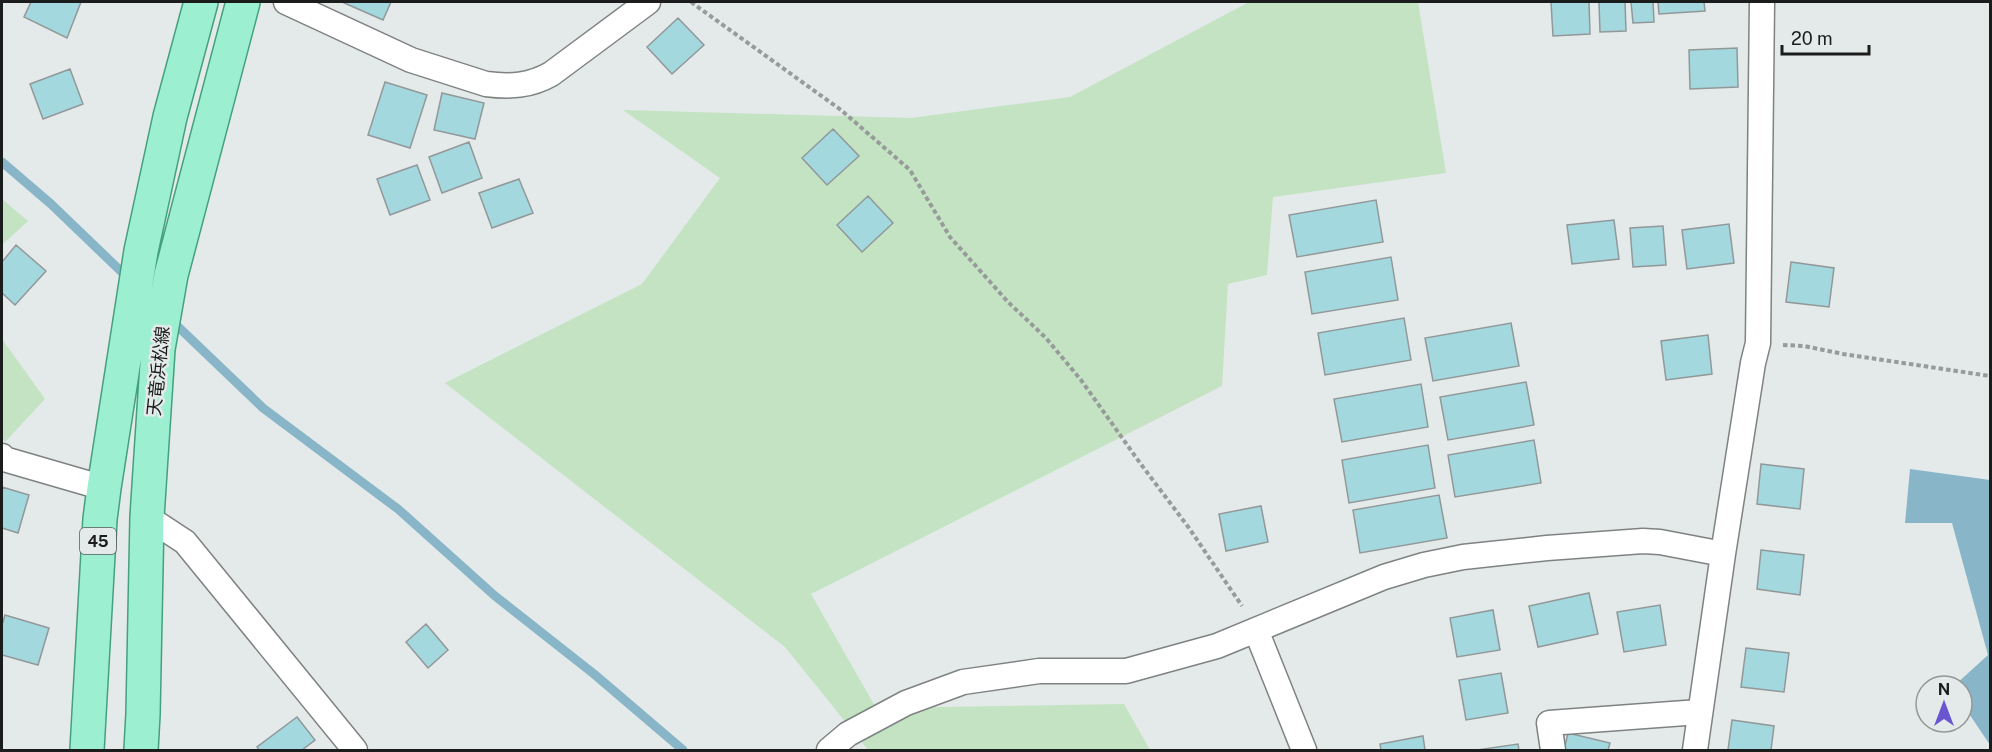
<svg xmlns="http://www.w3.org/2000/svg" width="1992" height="752" font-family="'Public Sans','Noto Sans JP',sans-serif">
	<rect width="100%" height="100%" fill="#e4eae9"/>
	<path fill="#c3e3c3" d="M1249,2H1418L1446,173L1273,197L1267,275L1228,284L1222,386L811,594L876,708L1124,704L1150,750H868L785,647L445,383L642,284L720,178L623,110L911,118L1070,97Z
		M2,199L28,221L2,245Z
		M2,339L45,399L5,442L2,438Z"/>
	<path fill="#88b5c8" d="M1910,469L1990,480V745L1962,703V686H1954L1988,655L1952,523H1905Z"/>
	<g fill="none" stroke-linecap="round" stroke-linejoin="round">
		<path stroke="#88b5c8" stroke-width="9" d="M2,162L51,204L128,278
			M170,319L263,408L398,509L495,596L594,674L683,750"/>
	</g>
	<path fill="#a3d8de" stroke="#929899" stroke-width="1.5" d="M31,2H81L67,38L24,17Z
		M342,2H391L383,20Z
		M1551,2H1589L1590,34L1553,36Z
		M1599,2H1625L1626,31L1600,32Z
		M1631,2H1653L1654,22L1633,23Z
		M1658,2H1704L1705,11L1659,14Z
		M678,18L704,45L672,74L647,47Z
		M1737,48L1738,87L1690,89L1689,50Z
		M70,69L83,104L43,119L30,84Z
		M385,82L427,95L410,148L368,135Z
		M442,93L484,103L475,139L434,130Z
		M833,129L859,156L827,185L802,158Z
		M469,142L482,178L442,193L429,157Z
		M417,165L430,200L390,215L377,179Z
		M519,179L533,213L492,228L479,193Z
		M868,196L893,223L862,252L837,225Z
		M1376,200L1383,242L1297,257L1289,215Z
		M1614,220L1619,259L1572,264L1567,225Z
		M1729,224L1734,263L1687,269L1682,230Z
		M1663,226L1666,265L1633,267L1630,228Z
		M16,245L46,271L15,305L2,293V262Z
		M1391,257L1398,300L1312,314L1305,272Z
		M1791,262L1834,268L1829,307L1786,302Z
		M1404,318L1411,360L1325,375L1318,333Z
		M1511,323L1519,366L1433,381L1425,338Z
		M1708,335L1712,374L1666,380L1661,341Z
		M1526,382L1534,425L1448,440L1440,397Z
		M1421,384L1428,427L1342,442L1334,399Z
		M1534,440L1541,483L1455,497L1448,455Z
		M1428,445L1435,488L1349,503L1342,460Z
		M1761,464L1804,469L1800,509L1757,504Z
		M2,487L29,495L18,533L2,528Z
		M1439,495L1447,538L1360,553L1353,510Z
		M1261,506L1268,542L1226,551L1219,514Z
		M1761,550L1804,555L1800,595L1757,589Z
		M1589,593L1598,634L1538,647L1529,606Z
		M1660,605L1666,645L1624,652L1617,612Z
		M1493,610L1500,650L1457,657L1450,618Z
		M5,615L49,628L38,665L2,655V625Z
		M426,624L448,650L428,668L406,642Z
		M1746,648L1789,653L1784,692L1741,687Z
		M1501,673L1508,713L1466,720L1459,680Z
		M297,717L315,740L302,750H259L257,747Z
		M1732,720L1774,726L1771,750H1728Z
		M1568,733L1610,743L1608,750H1564Z
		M1423,736L1425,750H1381L1380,744Z
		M1518,744L1519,750H1477Z"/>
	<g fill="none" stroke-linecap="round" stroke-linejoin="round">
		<g stroke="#7e8382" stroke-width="27">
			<path id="street" d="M286,2L411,60L486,84C510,87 530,86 551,74L648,2
				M2,456L4,459L104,488
				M147,517L185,542L355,750
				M1256,630L1304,750
				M829,750L848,734L906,703L963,682L1039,671H1126L1217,646L1384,577L1424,565L1463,557L1547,548L1643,541L1660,542L1723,554
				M1553,750L1549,723L1699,712
				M1695,750L1723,554L1753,363L1758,343L1762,2"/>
		</g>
		<g stroke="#44a07e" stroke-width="36">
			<path id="primary" d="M87,750L100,519L104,488L141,251L170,117L201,2
				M141,750L143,714L147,517L158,349L171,275L243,2"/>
		</g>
		<path stroke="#979b9a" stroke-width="4" stroke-dasharray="4.5 3" stroke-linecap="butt" d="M691,2L841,110L910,170L950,237L1008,302L1046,338L1081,380L1140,463L1189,528L1242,606
			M1783,345L1804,346L1843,354L1990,376"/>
		<use href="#street" stroke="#fff" stroke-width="24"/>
		<use href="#primary" stroke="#9cf0d1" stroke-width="33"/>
	</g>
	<g text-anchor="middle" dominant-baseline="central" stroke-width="5" stroke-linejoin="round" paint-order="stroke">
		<rect fill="#e4eae9" stroke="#575a5a" stroke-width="1.5" x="80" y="528" width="36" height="26" rx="4.5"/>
		<g font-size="16" font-weight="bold" fill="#1b1d1c">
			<text x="98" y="541">45</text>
		</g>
		<g font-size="18" fill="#1b1d1c" stroke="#e4eae9">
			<text transform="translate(158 371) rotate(-84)">天竜浜松線</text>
		</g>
	</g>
	<rect width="1992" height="752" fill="none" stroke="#1b1d1c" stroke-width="6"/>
	<g transform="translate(1944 704)"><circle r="28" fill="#e4eae9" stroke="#949897" stroke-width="1.5"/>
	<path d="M0-4.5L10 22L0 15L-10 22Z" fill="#6a56d0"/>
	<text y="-9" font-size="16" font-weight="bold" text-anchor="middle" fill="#1b1d1c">N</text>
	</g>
	<path d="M1782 45v9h87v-9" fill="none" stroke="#1b1d1c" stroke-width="3"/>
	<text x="1791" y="45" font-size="18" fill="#1b1d1c" stroke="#e4eae9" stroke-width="4.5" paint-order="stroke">20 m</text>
</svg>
